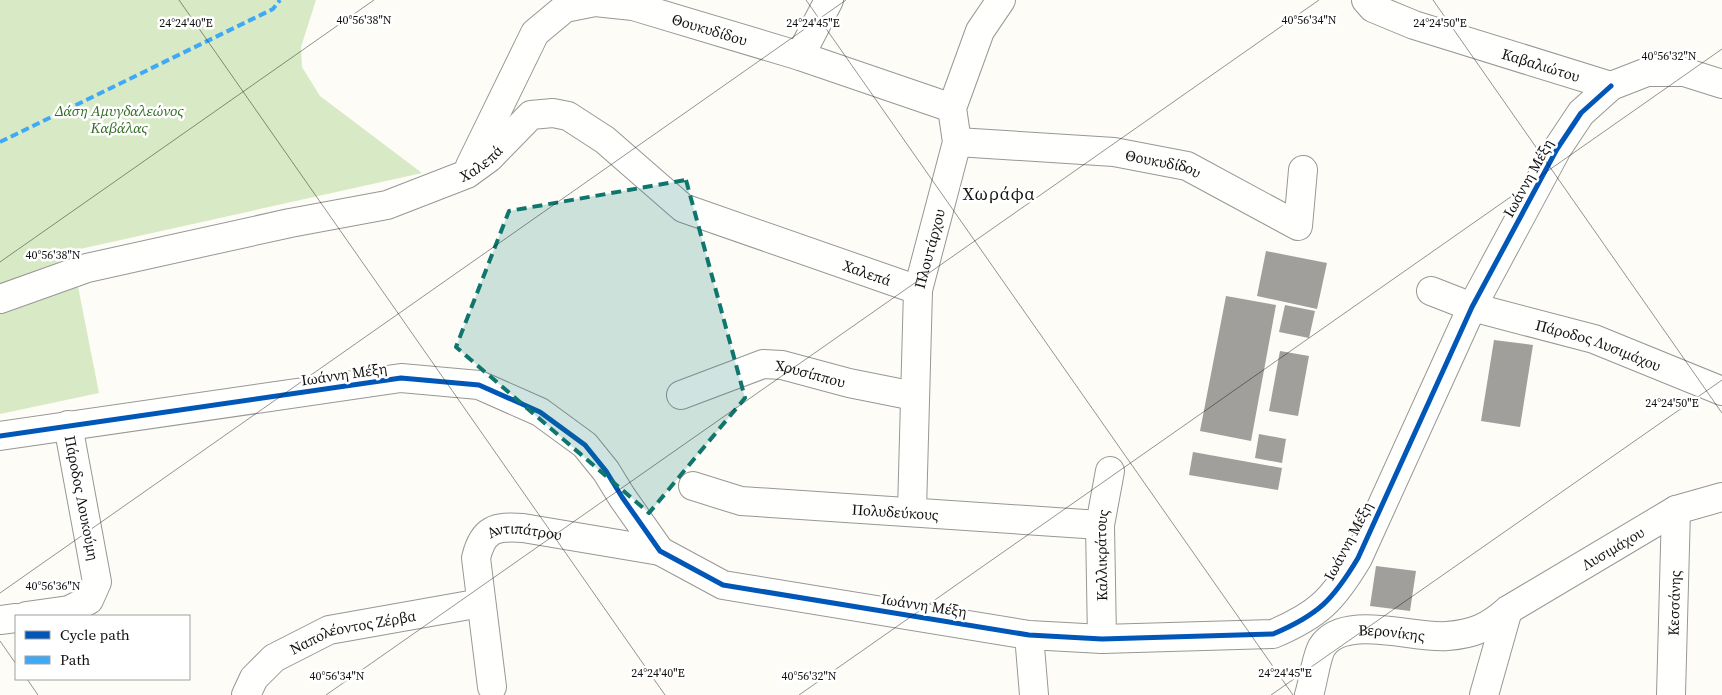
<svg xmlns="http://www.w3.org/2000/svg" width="1722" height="695" font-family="'Source Serif 4',serif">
	<rect width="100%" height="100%" fill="#fdfcf7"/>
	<path fill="#d8eac5" d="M0,0H316L301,47L302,67L320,96L422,173L71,251L99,393L0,414Z"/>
	<path fill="#a19f9c" d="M1266,251L1327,263L1317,309L1257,296Z
		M1226,296L1276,305L1251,441L1200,431Z
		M1285,305L1315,311L1309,338L1279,332Z
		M1494,340L1533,345L1520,427L1481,421Z
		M1280,351L1309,356L1298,416L1269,411Z
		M1259,434L1286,439L1282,463L1255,458Z
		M1193,452L1282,468L1278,490L1189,475Z
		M1376,566L1416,571L1410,611L1370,606Z"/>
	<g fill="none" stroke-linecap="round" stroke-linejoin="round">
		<g stroke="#979795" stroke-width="30">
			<g id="minor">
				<path id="s1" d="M1366,0L1373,8L1414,25L1611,86"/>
				<path d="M800,56L829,0"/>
				<path id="s2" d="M957,142L1114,152L1187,166L1298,226L1303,170"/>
				<path id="s3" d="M470,166L535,33L565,8L595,2L633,6L800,56L952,108"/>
				<path id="s4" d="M1431,291L1472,307L1594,339L1722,391"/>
				<path id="s5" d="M0,299L87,268L290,223L387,205L467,174L489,158L531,115L553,113L568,116L605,140L683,208L918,290"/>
				<path id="s6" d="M681,395L763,364L782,365L849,383L914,396"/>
				<path id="s7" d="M693,486L741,501L1100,525"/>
				<path id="s8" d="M912,511L918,290L957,142L952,108L980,31L1001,0"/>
				<path d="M26,616L69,610L89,600L97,582L68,425"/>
				<path d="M0,620L16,618"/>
				<path id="s9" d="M1102,639L1100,525L1110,471"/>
				<path id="s10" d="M492,687L476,558C483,529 495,526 523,528L660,551"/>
				<path id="s11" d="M246,695L254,678L274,658L329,630L481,603"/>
				<path id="s12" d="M1309,695C1313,683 1316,657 1322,647C1344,613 1414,639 1447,636C1474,634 1489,627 1508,610L1676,510L1722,497"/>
				<path d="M1484,695L1508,610"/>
				<path id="s13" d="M1671,695L1676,510"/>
			</g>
		</g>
		<g stroke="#979795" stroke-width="30">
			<path id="tertiary" d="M0,436L401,378L479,385L540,412L585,445L606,471L622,497L660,551L723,585L1029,635L1102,639L1273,634C1318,615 1333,600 1358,558L1472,307L1557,149L1581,113L1611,86L1647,72H1684L1722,84
				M1029,635L1034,695"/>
		</g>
		<use href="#minor" stroke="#fffffe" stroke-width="28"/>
		<use href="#tertiary" stroke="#fffffe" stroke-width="28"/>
		<path stroke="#3fa9f5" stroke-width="4" stroke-dasharray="8 4" stroke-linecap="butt" d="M0,142L273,9L280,0"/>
		<g stroke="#fff" stroke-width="8">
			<path id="cycleway" d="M0,436L401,378L479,385L540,412L585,445L606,471L622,497L660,551L723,585L1029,635L1102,639L1273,634C1318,615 1333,600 1358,558L1472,307L1557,149L1581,113L1611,86"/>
		</g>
		<use href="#cycleway" stroke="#0057b8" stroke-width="5"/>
	</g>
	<path fill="#0f766e" fill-opacity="0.2" stroke="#0f766e" stroke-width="4" stroke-dasharray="10 6" stroke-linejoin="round" d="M686,180L745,398L649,513L456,347L509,211Z"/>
	<path fill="none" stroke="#111" stroke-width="1" stroke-opacity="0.45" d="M179,0L665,695M806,0L1293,695M1433,0L1722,413M0,262L374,0M0,593L846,0M0,641L16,664M27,679L38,695M326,695L1319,0M799,695L1722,49M1271,695L1722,380"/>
	<g text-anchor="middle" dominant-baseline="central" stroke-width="5" stroke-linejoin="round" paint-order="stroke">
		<g font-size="15" fill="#111" stroke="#fff">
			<text stroke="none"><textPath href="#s3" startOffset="336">Θουκυδίδου</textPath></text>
			<text stroke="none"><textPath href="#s1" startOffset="188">Καβαλιώτου</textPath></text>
			<text stroke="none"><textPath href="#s5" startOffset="502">Χαλεπά</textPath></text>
			<text stroke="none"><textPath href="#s2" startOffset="208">Θουκυδίδου</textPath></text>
			<text transform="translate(1528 178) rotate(-61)">Ιωάννη Μέξη</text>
			<text stroke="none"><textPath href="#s8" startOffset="264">Πλουτάρχου</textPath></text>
			<text stroke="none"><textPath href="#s5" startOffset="952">Χαλεπά</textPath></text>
			<text stroke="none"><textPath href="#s4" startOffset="176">Πάροδος Λυσιμάχου</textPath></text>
			<text transform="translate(344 374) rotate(-8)">Ιωάννη Μέξη</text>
			<text stroke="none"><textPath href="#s6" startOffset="136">Χρυσίππου</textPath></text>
			<text transform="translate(82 498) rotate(79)">Πάροδος Λουκούμη</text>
			<text stroke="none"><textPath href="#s7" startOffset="205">Πολυδεύκους</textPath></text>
			<text stroke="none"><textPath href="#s10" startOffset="195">Αντιπάτρου</textPath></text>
			<text transform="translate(1348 541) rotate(-62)">Ιωάννη Μέξη</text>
			<text stroke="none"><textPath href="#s12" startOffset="370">Λυσιμάχου</textPath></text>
			<text stroke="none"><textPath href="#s9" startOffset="84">Καλλικράτους</textPath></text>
			<text stroke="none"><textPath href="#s13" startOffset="92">Κεσσάνης</textPath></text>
			<text transform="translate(924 605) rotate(9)">Ιωάννη Μέξη</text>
			<text stroke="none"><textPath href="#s12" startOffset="125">Βερονίκης</textPath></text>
			<text stroke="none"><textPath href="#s11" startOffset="131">Ναπολέοντος Ζέρβα</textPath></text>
		</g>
		<g font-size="15" font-style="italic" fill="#2f6b1f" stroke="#fff">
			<text x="119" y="110">Δάση Αμυγδαλεώνος<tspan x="119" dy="17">Καβάλας</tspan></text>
		</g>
		<g font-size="18" letter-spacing="1" fill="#111" stroke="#fff">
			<text x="999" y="193">Χωράφα</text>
		</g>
	</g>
	<g font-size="12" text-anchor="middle" fill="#111" stroke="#fff" stroke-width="5" stroke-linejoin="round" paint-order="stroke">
		<text x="364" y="24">40°56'38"N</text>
		<text x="1309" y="24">40°56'34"N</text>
		<text x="1440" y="27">24°24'50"E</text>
		<text x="186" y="27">24°24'40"E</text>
		<text x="813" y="27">24°24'45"E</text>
		<text x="1669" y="60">40°56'32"N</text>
		<text x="53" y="259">40°56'38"N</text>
		<text x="1672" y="407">24°24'50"E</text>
		<text x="53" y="590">40°56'36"N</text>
		<text x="658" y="677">24°24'40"E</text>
		<text x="1285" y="677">24°24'45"E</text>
		<text x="337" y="680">40°56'34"N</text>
		<text x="809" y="680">40°56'32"N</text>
	</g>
	<rect x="15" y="615" width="175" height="65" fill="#ffffff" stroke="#a0a0a0"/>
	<rect x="25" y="631" width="25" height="8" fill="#0057b8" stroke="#a0a0a0"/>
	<text x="60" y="640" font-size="15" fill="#111111">Cycle path</text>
	<rect x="25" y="656" width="25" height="8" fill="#3fa9f5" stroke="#a0a0a0"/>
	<text x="60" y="665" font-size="15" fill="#111111">Path</text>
</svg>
